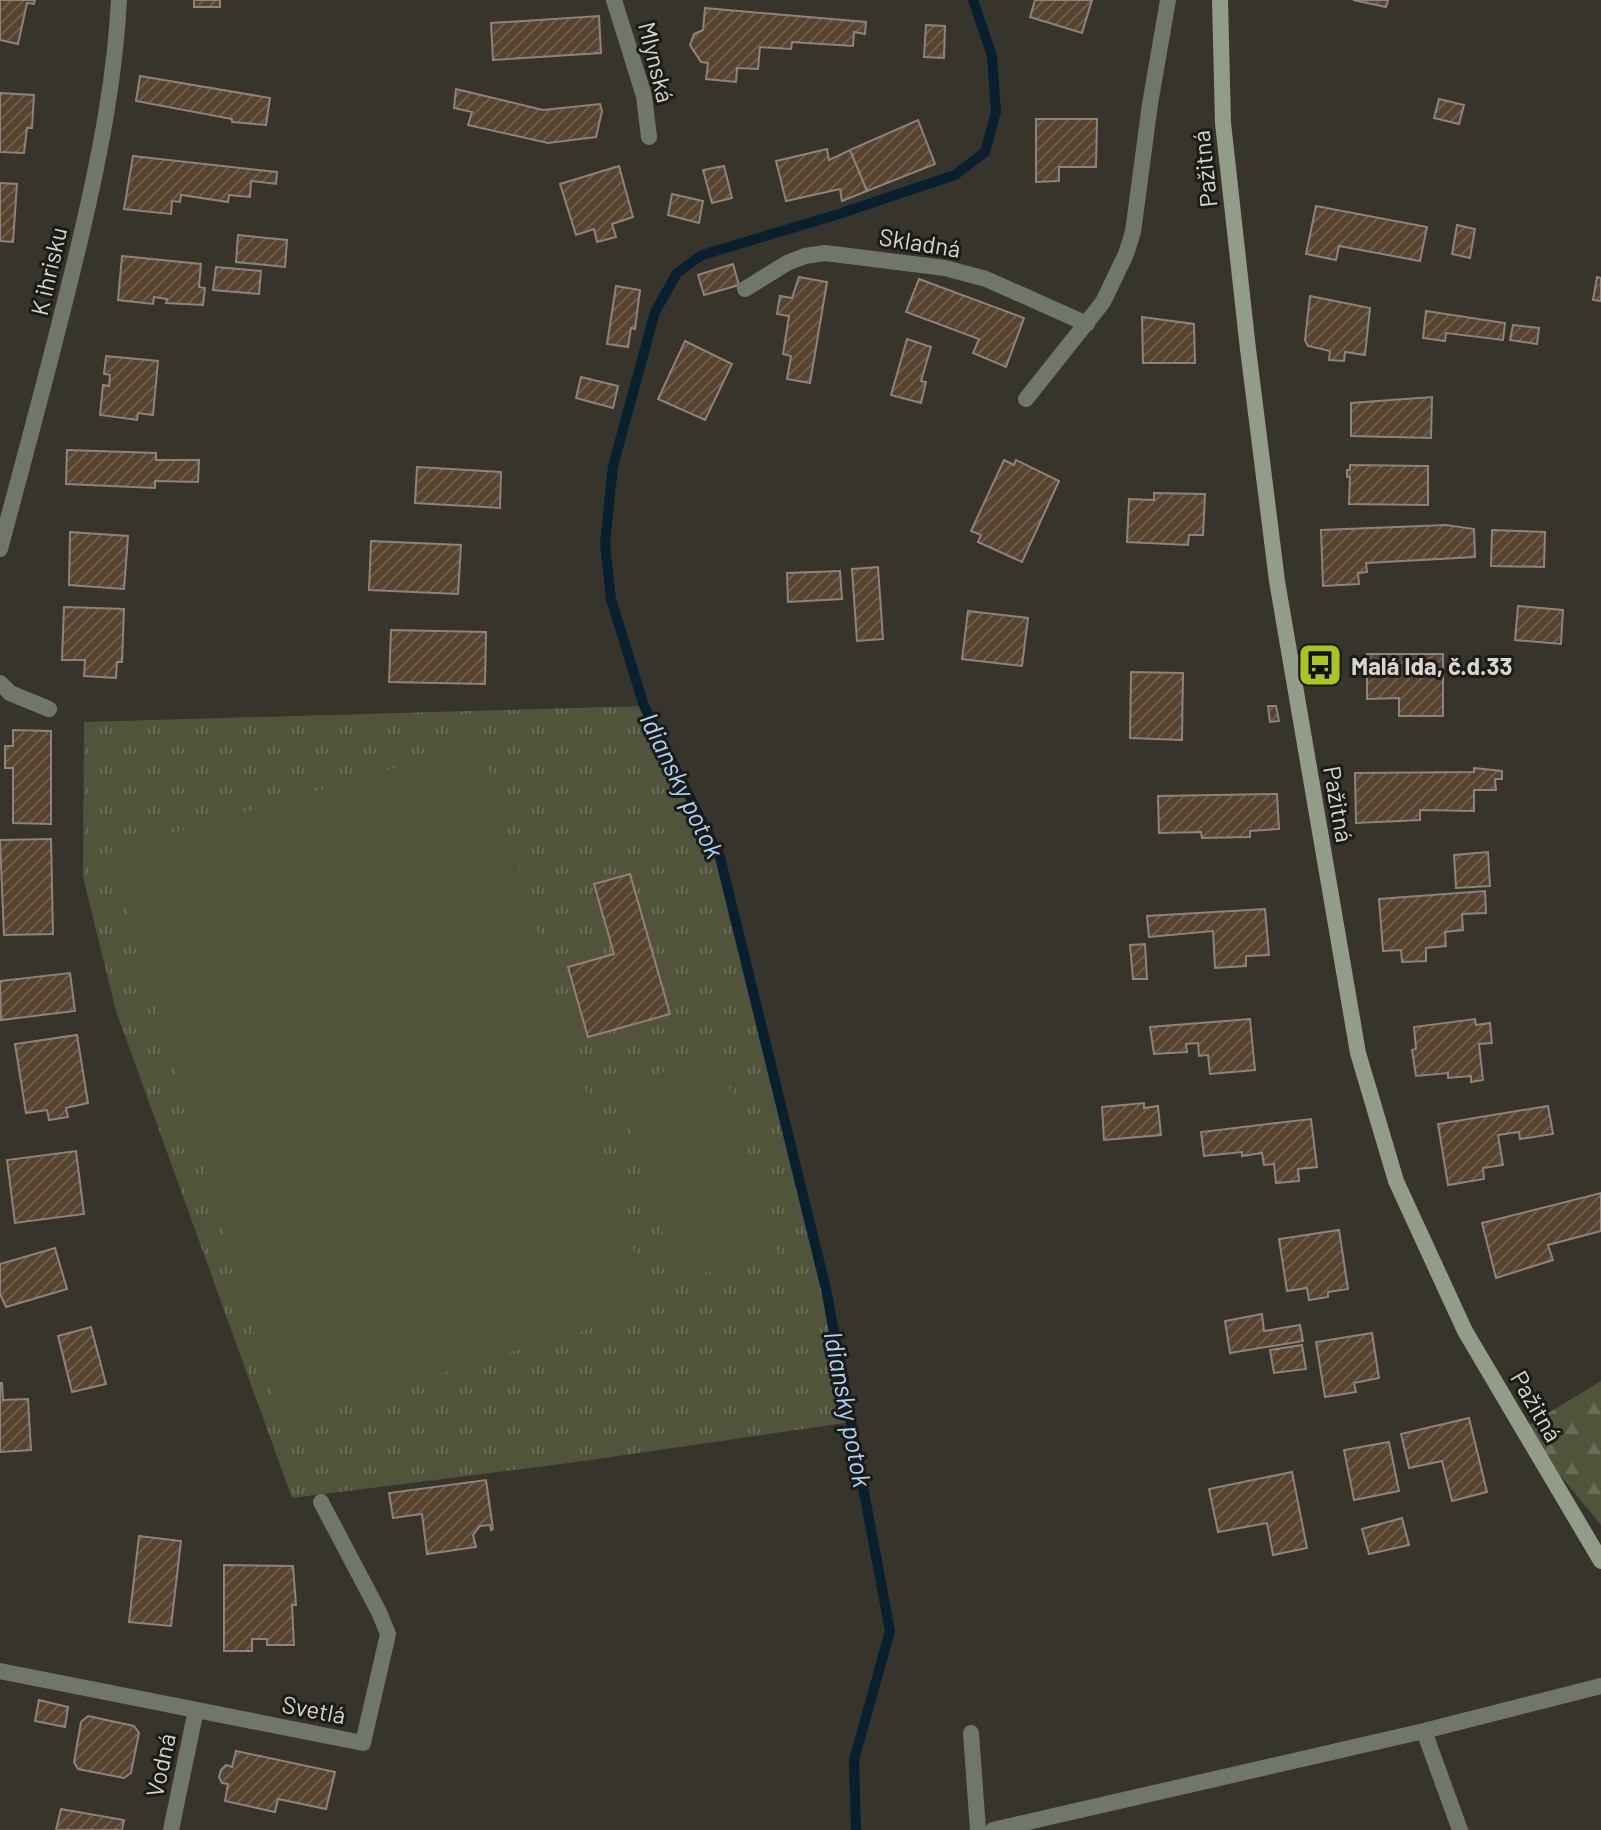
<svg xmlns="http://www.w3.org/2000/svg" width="1601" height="1830" font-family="Barlow,sans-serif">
	<defs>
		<pattern id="forest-firs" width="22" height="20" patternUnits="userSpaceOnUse" patternTransform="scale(2)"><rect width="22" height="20" fill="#51543b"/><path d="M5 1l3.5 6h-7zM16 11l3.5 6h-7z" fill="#696c56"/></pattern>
		<pattern id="park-tufts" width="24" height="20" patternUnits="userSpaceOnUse" patternTransform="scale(2)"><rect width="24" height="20" fill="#51543b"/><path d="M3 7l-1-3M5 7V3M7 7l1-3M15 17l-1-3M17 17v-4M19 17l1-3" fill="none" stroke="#696c56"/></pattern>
		<pattern id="building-hatch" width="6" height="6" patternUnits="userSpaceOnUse" patternTransform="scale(2)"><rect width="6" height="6" fill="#57432e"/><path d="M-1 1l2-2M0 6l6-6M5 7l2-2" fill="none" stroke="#6e5d4b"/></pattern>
	</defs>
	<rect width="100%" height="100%" fill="#37342b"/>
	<path fill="url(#forest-firs)" d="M1601,1381V1525L1522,1429Z"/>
	<path fill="url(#park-tufts)" d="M644,706L720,857L826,1289L851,1422L577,1462L292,1498L116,1011L83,877L84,722Z"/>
	<path fill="#51543b" d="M481,742L652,1310L281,1421L110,852Z
		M720,1055L778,1252L677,1281L619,1085Z"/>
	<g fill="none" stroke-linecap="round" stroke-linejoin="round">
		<path stroke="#081f2f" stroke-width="10" d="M856,1830L854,1760L890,1631L826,1289L720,857L644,706L611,599L605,543L613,466L655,312L677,273L702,255L839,214L955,175L985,152L996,112L992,56L973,0"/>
	</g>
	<path fill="url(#building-hatch)" stroke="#8c847c" stroke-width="2" d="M0,0H35L34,4L27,3L18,44L0,40Z
		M194,0H220V7H194Z
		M1035,0H1092L1082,33L1030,17Z
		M1353,0H1388L1386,7Z
		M705,8L866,22L865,34L854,32L853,46L792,42L791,49L760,47L758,69L737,68L736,82L706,79L708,63L701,62L690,45L694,34L703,30Z
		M599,16L601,53L493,60L491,23Z
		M926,25L945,26L944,58L924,57Z
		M140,76L270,98L266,125L232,122V119L136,101Z
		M456,89L543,110L600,104L602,111L596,137L548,143L468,125L472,112L454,108Z
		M0,93L34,95L32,128H27L24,153L0,152Z
		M1439,99L1464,105L1459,124L1434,118Z
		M1036,119H1097L1096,167H1059V181L1036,182Z
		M918,120L935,164L867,191L850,150Z
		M827,149L829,160L850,150L867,191L842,201L840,189L786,201L776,161Z
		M133,156L277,172L276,184L251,181L250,197L229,195L228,202L181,195L180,202L172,201L171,214L124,209Z
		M619,166L633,217L612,224L616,237L597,242L594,229L576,235L560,184Z
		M724,166L732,198L712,203L703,170Z
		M0,183L17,184L13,242L0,241Z
		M672,194L703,201L699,223L668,215Z
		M1316,206L1427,227L1420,261L1339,246L1336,260L1306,254Z
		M1457,225L1475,229L1470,258L1452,254Z
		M238,235L287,240L285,267L236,262Z
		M122,256L201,264L199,287L205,288L203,305L166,303L167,299L154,297L153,304L118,300Z
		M733,264L739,285L704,295L698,275Z
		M216,267L261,271L259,294L213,290Z
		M799,277L827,282L810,383L787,379L791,356L783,354L789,316L777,314L780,296L792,298Z
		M1597,277L1601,278V301L1593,300Z
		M919,279L1024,318L1006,367L973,353L979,339L906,312Z
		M616,286L640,290L635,329L631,328L628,347L607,344Z
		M1310,296L1370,308L1365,355L1345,352L1344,361L1329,360L1330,351L1308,346L1305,340Z
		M1426,311L1505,323L1503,340L1446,333L1445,341L1423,338Z
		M1142,317L1194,324L1195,363H1143Z
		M1513,325L1539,328L1537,344L1510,340Z
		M907,339L931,347L921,381L926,382L921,403L891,395Z
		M685,341L732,364L705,420L658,399Z
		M106,356L158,361L153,415L138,413L137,420L100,415L103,385L109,386L110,375L104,374Z
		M581,377L618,386L613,408L576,398Z
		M1432,397L1431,438L1351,436V403Z
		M67,450L156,453V460H199L198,482L155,481V488L66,484Z
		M1004,460L1014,465L1016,460L1059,481L1022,562L978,542L981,535L971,531Z
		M1350,465L1428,466V505L1349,504L1350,477H1347V470H1350Z
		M417,467L501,472L500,508L415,503Z
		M1154,493L1205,494L1203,535H1189L1188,545L1127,542L1129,499L1154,500Z
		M1446,525L1474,529L1475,557L1366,563L1367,572L1358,573L1359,584L1323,586L1321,530Z
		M1492,530L1545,532L1544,567L1491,566Z
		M70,532L128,536L124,589L69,585Z
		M371,541L461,545L458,594L369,590Z
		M878,567L883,639L857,641L852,569Z
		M840,571L842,599L788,602L787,573Z
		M1518,606L1563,610L1561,644L1515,640Z
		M64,607L124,609L122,662H117L116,678L84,676L85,660H62Z
		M968,611L1028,618L1022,666L962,659Z
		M391,630L486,632L485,684L389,682Z
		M1367,654H1443V716H1399V698L1367,699Z
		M1131,672L1183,673L1182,740L1130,738Z
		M1268,706H1276L1279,721L1270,722Z
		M13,730L51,731V824L13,823V768H5V746H13Z
		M1474,768L1502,771V779H1495L1496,790H1474V811L1420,810V820L1356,823L1355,773L1474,772Z
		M1277,794L1279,829L1250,831V837L1202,838L1201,832L1159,833L1158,796Z
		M51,839L53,934L4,935L0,840Z
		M1488,852L1490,886L1456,888L1454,855Z
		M630,874L670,1014L588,1037L568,967L614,954L594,884Z
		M1485,891L1486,913L1462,914L1463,930L1445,932L1446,946L1426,948V961L1402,962L1401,950L1383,951L1379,899Z
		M1265,909L1269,955L1246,956V966L1215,968L1213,931L1149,937L1147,916Z
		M1145,944L1147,979H1133L1130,945Z
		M70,973L75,1011L1,1020L0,981Z
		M1250,1019L1255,1070L1210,1074L1208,1055L1199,1056L1198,1043L1186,1044L1187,1052L1154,1054L1150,1027Z
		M1475,1019L1476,1025L1490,1023L1492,1043L1479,1044L1483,1080L1471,1082V1076L1448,1078V1073L1416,1076L1412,1050L1416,1049L1414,1027Z
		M77,1035L88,1103L66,1108L68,1117L49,1120L47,1110L26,1113L15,1044Z
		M1144,1103V1108L1158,1106L1161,1135L1104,1140L1102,1107Z
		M1548,1106L1553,1134L1520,1139L1519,1132L1498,1135L1503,1165L1483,1168L1484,1179L1448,1185L1438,1124Z
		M1311,1119L1317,1167L1298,1169L1299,1181L1276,1183L1274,1164L1264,1165L1262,1153L1242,1156V1152L1204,1156L1201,1132Z
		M76,1151L84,1214L15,1223L7,1160Z
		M1601,1193V1231L1548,1245L1553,1260L1496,1278L1482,1223Z
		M1339,1230L1348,1289L1328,1292V1297L1309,1300L1307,1288L1287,1291L1279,1239Z
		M55,1248L67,1289L6,1307L0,1294V1264Z
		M1262,1314L1264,1331L1300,1325L1303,1341L1230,1353L1225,1321Z
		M91,1327L106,1384L72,1392L58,1336Z
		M1372,1333L1379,1378L1354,1383L1356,1392L1325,1397L1316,1342Z
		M1302,1345L1306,1369L1274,1373L1270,1350Z
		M0,1383H2L3,1400L28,1399L31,1450L0,1452Z
		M1469,1418L1487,1492L1452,1501L1442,1461L1409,1468L1401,1434Z
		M1389,1442L1399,1491L1354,1500L1344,1450Z
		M1292,1472L1307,1548L1273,1555L1267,1523L1218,1532L1209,1489Z
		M486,1480L493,1529L491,1530L490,1525L480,1526L473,1535L476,1547L427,1554L422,1514L393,1518L389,1493Z
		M1402,1518L1409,1545L1369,1554L1362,1529Z
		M139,1536L181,1541L171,1626L129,1622Z
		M224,1565L293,1566L296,1605H292L294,1645H267V1639H252V1651H224Z
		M39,1700L68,1707L65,1727L35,1721Z
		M88,1716L134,1726L139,1733L131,1773L124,1778L78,1769L74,1762L81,1722Z
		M236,1751L335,1772L326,1809L278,1799L275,1812L225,1801L228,1784L222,1783L219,1777L221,1770L226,1765L232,1767Z
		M61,1809L124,1820L122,1830H56Z"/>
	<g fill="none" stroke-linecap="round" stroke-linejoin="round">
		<path stroke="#71766b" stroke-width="16" d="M614,0L644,96L649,137
			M745,289L787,263L805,256L825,253L945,268L986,279L1087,324
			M1026,399L1103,302L1126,254L1133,232L1150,104L1168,0
			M0,549C29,440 59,332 84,223C101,149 115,76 119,0
			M0,683L10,693L49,709
			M0,1671L363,1743L388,1634L379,1612L321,1502
			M1424,1731L1460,1830
			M971,1733L978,1830
			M171,1830L196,1710
			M993,1830L1424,1731L1601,1686"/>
		<path stroke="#939b89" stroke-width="16" d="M1220,0L1223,123L1248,349L1277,581L1358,1053L1396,1181L1465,1331L1601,1561"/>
	</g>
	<defs>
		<g id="bus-square" transform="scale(2.3)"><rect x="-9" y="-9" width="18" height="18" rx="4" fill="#a9c71a" stroke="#1d1b18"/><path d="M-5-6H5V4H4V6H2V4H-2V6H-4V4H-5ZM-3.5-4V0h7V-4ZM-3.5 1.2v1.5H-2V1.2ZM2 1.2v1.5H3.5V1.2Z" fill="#111"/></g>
	</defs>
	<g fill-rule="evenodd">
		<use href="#bus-square" x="1320" y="665"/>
	</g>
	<g text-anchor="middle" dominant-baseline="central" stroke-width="6" stroke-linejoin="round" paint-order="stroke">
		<g font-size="24" fill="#d8d6d1" stroke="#1d1b18">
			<text transform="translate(657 62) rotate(76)">Mlynská</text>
			<text transform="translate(1204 169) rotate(-96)">Pažitná</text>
			<text transform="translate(920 242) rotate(9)">Skladná</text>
			<text transform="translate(48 271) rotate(-77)">K ihrisku</text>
			<text transform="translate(1339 804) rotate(80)">Pažitná</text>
			<text transform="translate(1537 1406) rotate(60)">Pažitná</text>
			<text transform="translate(314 1709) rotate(11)">Svetlá</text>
			<text transform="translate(160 1765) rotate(-78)">Vodná</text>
		</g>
		<g font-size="24" font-weight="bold" fill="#d8d6d1" stroke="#1d1b18" text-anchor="start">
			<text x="1351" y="665">Malá Ida, č.d.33</text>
		</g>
		<g font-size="26" font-style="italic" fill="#a7d7fc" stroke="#1d1b18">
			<text transform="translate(683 785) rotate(64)">Idiansky potok</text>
			<text transform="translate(849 1409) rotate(79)">Idiansky potok</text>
		</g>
	</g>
</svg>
